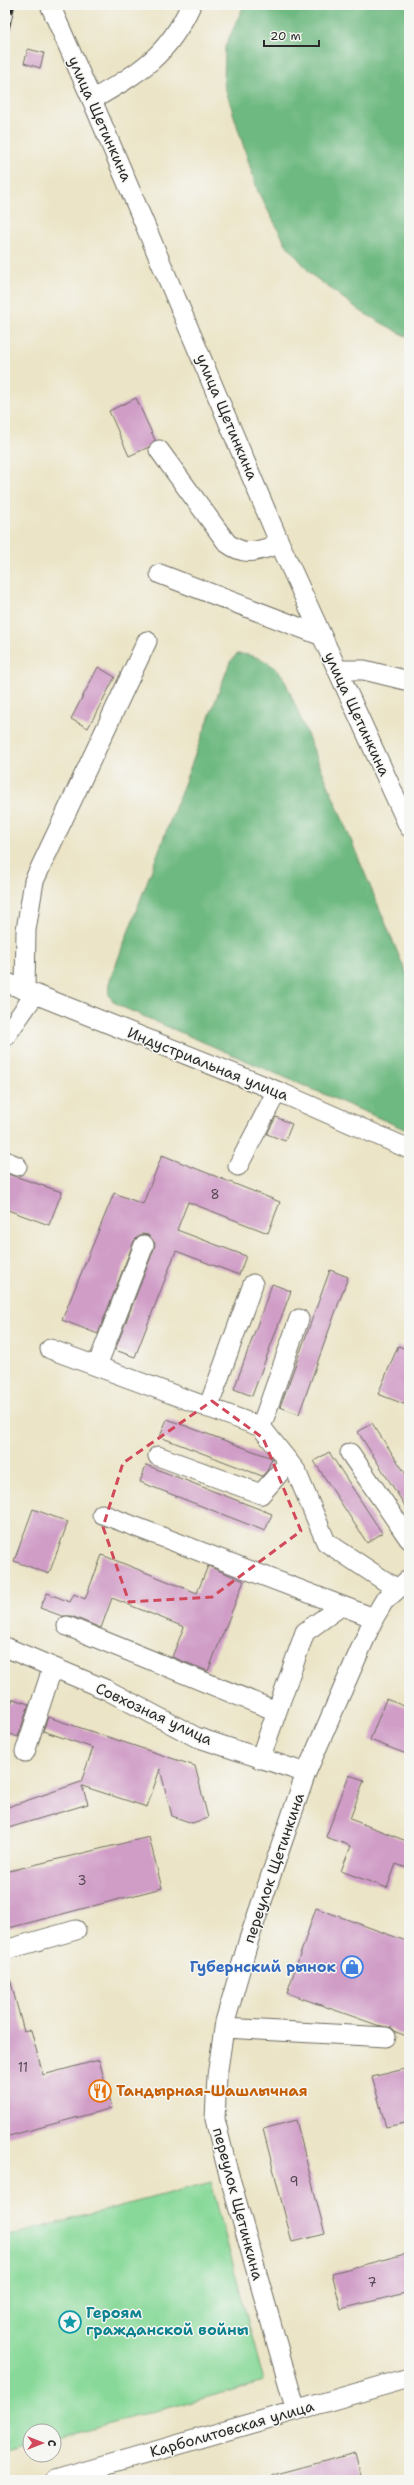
<svg xmlns="http://www.w3.org/2000/svg" width="414" height="2485" font-family="'Shantell Sans',sans-serif">
	<rect width="100%" height="100%" fill="#f6f6f2"/>
	<filter id="ink" filterUnits="userSpaceOnUse"><feTurbulence type="fractalNoise" baseFrequency=".025" numOctaves="2"/><feDisplacementMap in="SourceGraphic" scale="8" xChannelSelector="R" yChannelSelector="G"/><feConvolveMatrix kernelMatrix="1 2 1 2 8 2 1 2 1" color-interpolation-filters="sRGB"/></filter>
	<filter id="wash" filterUnits="userSpaceOnUse"><feTurbulence type="fractalNoise" baseFrequency=".012" numOctaves="4" result="noise"/><feDisplacementMap in="SourceGraphic" scale="16" xChannelSelector="R" yChannelSelector="G"/><feGaussianBlur stdDeviation="0.9" result="paint"/><feColorMatrix in="noise" values="0 0 0 0 0 0 0 0 0 0 0 0 0 0 0 0 0 1.4 0 .05"/><feComposite in="paint" operator="in"/></filter>
	<g filter="url(#wash)">
		<rect width="100%" height="100%" fill="#ebe4c6"/>
		<path fill="#88d999" stroke="#5a8262" d="M211,2182L264,2382L54,2438V2431H30V2444L5,2451V2237Z"/>
		<path fill="#6eb981" stroke="#4c7256" d="M244,5H409V338L362,312L312,275L286,244L258,192L224,84L225,47Z
			M237,654C256,654 271,662 283,676L409,980V1131L122,1007C110,1000 107,996 109,983L230,662Z"/>
		<g id="blocks">
			<path fill="#d09dc7" d="M28,49L44,53L40,68L24,63Z
				M136,398L155,440L149,447L129,456L109,411Z
				M98,667L115,677L88,728L71,719Z
				M276,1117L292,1124L285,1141L267,1134Z
				M162,1155L280,1202L268,1233L188,1202L177,1230L246,1256L239,1275L176,1251L135,1357L115,1350L154,1249L155,1243L148,1235L142,1234L134,1241L98,1334L62,1320L114,1193L143,1204Z
				M5,1173L62,1192L49,1225L5,1209Z
				M330,1270L348,1277L299,1414L280,1407Z
				M272,1284L291,1291L252,1396L234,1389Z
				M398,1346L409,1350V1406L378,1394Z
				M167,1419L272,1458L267,1471L262,1476L160,1437Z
				M372,1423L409,1479V1512L358,1432Z
				M329,1452L382,1533L367,1543L314,1461Z
				M146,1465L272,1514L265,1531L140,1482Z
				M33,1509L68,1522L49,1574L14,1561Z
				M102,1555L197,1593L208,1566L244,1581L208,1671L172,1657L184,1627L112,1598L101,1628L71,1616H62L40,1608L47,1593L70,1602L74,1594L85,1599Z
				M13,1699L29,1704L18,1737L5,1732V1703L11,1705Z
				M386,1699L409,1708V1755L370,1740Z
				M48,1717L195,1766L208,1818L192,1823L172,1816L160,1769L147,1807L82,1786L88,1804L5,1829V1808L81,1782L93,1748L43,1731Z
				M349,1775L364,1780L350,1819L409,1842V1869L396,1864L387,1888L341,1871L351,1846L326,1837Z
				M149,1837L162,1888L5,1929V1872Z
				M316,1908L409,1942V2037L396,2032L392,2028L377,2025L287,1993Z
				M5,1979H10L24,2032L31,2030L43,2075L99,2060L112,2108L5,2137Z
				M409,2068V2122L386,2127L372,2077Z
				M296,2120L325,2234L292,2242L263,2129Z
				M409,2253V2292L341,2309L332,2273Z
				M355,2453L362,2480H273V2475Z"/>
		</g>
	</g>
	<g filter="url(#ink)">
		<use href="#blocks" fill-opacity="0" stroke="#6e6c61" stroke-width="1"/>
		<g fill="none" stroke-linecap="round" stroke-linejoin="round">
			<g stroke="#6e6c61" stroke-width="21">
				<path id="minor" d="M50,5L92,100L280,544L409,827
					M92,100C140,72 167,57 191,5
					M159,450L227,543C247,558 258,550 280,544
					M160,574L322,636
					M338,670H364L409,681
					M5,982L277,1091L409,1149
					M25,990L26,930L34,881L147,641
					M5,1037L35,994
					M5,1161L17,1166
					M238,1166L277,1091
					M50,1349L261,1427L296,1471L326,1542L397,1589
					M97,1366L144,1245
					M208,1408L253,1284
					M261,1427L299,1319
					M350,1453L409,1539
					M158,1456L261,1494L289,1462
					M102,1514L374,1618
					M67,1626L276,1711
					M5,1647L107,1690L196,1737L306,1773
					M25,1752L52,1669
					M260,1759L305,1632L341,1606
					M5,1950L76,1930
					M224,2028L386,2037
					M296,2411L226,2164L215,2119L217,2076L225,2022L249,1939L306,1773L374,1618L384,1601L409,1579
					M55,2480L409,2378"/>
			</g>
			<use href="#minor" stroke="#fff" stroke-width="19"/>
			<g stroke="#2b2b2b" stroke-width="4.5">
				<path id="rail" d="M5,39L13,5"/>
			</g>
			<use href="#rail" stroke="#f6f6f2" stroke-width="3" stroke-dasharray="9" stroke-linecap="butt"/>
		</g>
	</g>
	<path fill="none" stroke="#d1495b" stroke-width="3" stroke-dasharray="8 5" stroke-linejoin="round" d="M212,1401L263,1438L301,1531L212,1597L129,1602L103,1527L123,1463Z"/>
	<defs>
		<g id="shop-ring" transform="scale(1.15)"><circle r="9.5" fill="#f6f6f2" stroke="#3f7fe0" stroke-width="1.5"/><path d="M-5-2.5h2.3a2.7 3.5 0 0 1 5.4 0H5L5.5 6h-11ZM-1.5-2.5h3a1.5 2.3 0 0 0-3 0Z" fill="#3f7fe0"/></g>
		<g id="restaurant-ring" transform="scale(1.15)"><circle r="9.5" fill="#f6f6f2" stroke="#e8710a" stroke-width="1.5"/><path d="M-5-6h1v4h1v-4h1v4h1v-4h1v5L-1.5 .5V6h-2V.5L-5-1ZM5-6V6H3V1.5H1.5Q1.5-4 5-6Z" fill="#e8710a"/></g>
		<g id="sight-ring" transform="scale(1.15)"><circle r="9.5" fill="#f6f6f2" stroke="#0f9aa8" stroke-width="1.5"/><path d="M0-6L1.8-2.2L6-1.7L2.9 1.2L3.7 5.4L0 3.3L-3.7 5.4L-2.9 1.2L-6-1.7L-1.8-2.2Z" fill="#0f9aa8"/></g>
	</defs>
	<g fill-rule="evenodd">
		<use href="#shop-ring" x="352" y="1967"/>
		<use href="#restaurant-ring" x="100" y="2091"/>
		<use href="#sight-ring" x="70" y="2322"/>
	</g>
	<g text-anchor="middle" dominant-baseline="central" stroke-width="3" stroke-linejoin="round" paint-order="stroke">
		<g font-size="13" fill="#544852">
			<text x="215" y="1194">8</text>
			<text x="82" y="1880">3</text>
			<text x="23" y="2067">11</text>
			<text x="294" y="2181">9</text>
			<text x="372" y="2282">7</text>
		</g>
		<g font-size="15" fill="#2b2b2b" stroke="#f6f6f2">
			<text transform="translate(100 119) rotate(66)">улица Щетинкина</text>
			<text transform="translate(227 417) rotate(67)">улица Щетинкина</text>
			<text transform="translate(357 714) rotate(65)">улица Щетинкина</text>
			<text transform="translate(208 1064) rotate(22)">Индустриальная улица</text>
			<text transform="translate(154 1714) rotate(25)">Совхозная улица</text>
			<text transform="translate(274 1868) rotate(-71)">переулок Щетинкина</text>
			<text transform="translate(238 2204) rotate(75)">переулок Щетинкина</text>
			<text transform="translate(232 2429) rotate(-16)">Карболитовская улица</text>
		</g>
		<g font-size="15" font-weight="bold" fill="#366cbe" stroke="#f6f6f2" text-anchor="end">
			<text x="336" y="1967">Губернский рынок</text>
		</g>
		<g font-size="15" font-weight="bold" fill="#c56008" stroke="#f6f6f2" text-anchor="start">
			<text x="116" y="2091">Тандырная-Шашлычная</text>
		</g>
		<g font-size="15" font-weight="bold" fill="#0d838f" stroke="#f6f6f2" text-anchor="start">
			<text x="86" y="2313">Героям<tspan x="86" dy="17">гражданской войны</tspan></text>
		</g>
	</g>
	<rect width="414" height="2485" fill="none" stroke="#f6f6f2" stroke-width="20"/>
	<g transform="translate(42 2443) rotate(90)"><circle r="19" fill="#f6f6f2" stroke="#a5a5a2"/>
	<path d="M0-3L7 15L0 10L-7 15Z" fill="#d1495b"/>
	<text y="-6" font-size="11" font-weight="bold" text-anchor="middle" fill="#2b2b2b">С</text>
	</g>
	<path d="M264 40v6h55v-6" fill="none" stroke="#2b2b2b" stroke-width="2"/>
	<text x="270" y="40" font-size="12" fill="#2b2b2b" stroke="#f6f6f2" stroke-width="3" paint-order="stroke">20 m</text>
</svg>
